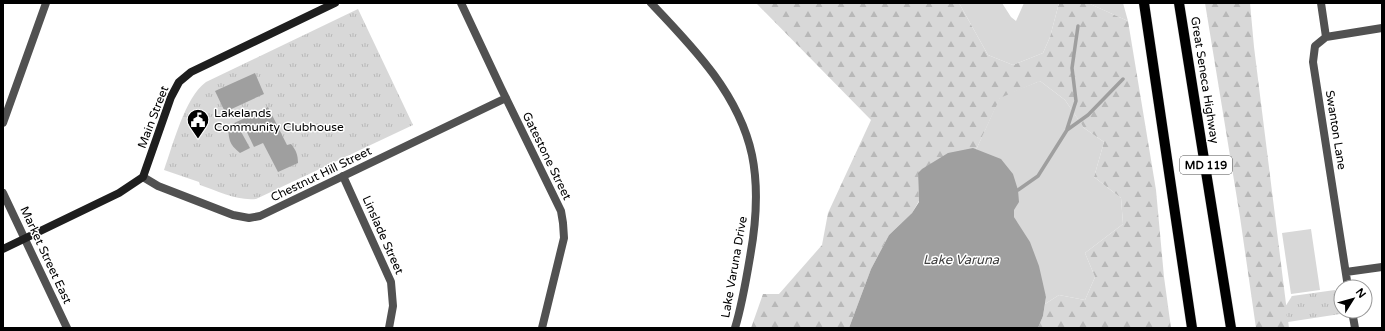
<svg xmlns="http://www.w3.org/2000/svg" width="1385" height="331" font-family="'Varela Round',sans-serif">
	<defs>
		<pattern id="forest-firs" width="22" height="20" patternUnits="userSpaceOnUse"><rect width="22" height="20" fill="#d8d8d8"/><path d="M5 1l3.5 6h-7zM16 11l3.5 6h-7z" fill="#b8b8b8"/></pattern>
		<pattern id="park-tufts" width="24" height="20" patternUnits="userSpaceOnUse"><rect width="24" height="20" fill="#d8d8d8"/><path d="M3 7l-1-3M5 7V3M7 7l1-3M15 17l-1-3M17 17v-4M19 17l1-3" fill="none" stroke="#b8b8b8"/></pattern>
	</defs>
	<rect width="100%" height="100%" fill="#fff"/>
	<path fill="#d8d8d8" d="M959,3H1002L1011,17L1016,21L1024,3H1059L1050,37L1043,53L1013,65L988,55Z
		M1088,3H1123L1128,21L1090,4Z
		M1040,81L1065,100L1084,128L1104,142L1094,177L1121,198L1123,224L1085,253L1095,277L1085,300L1059,295L1045,304L1046,297L1014,217V210L976,150L1000,97Z
		M1311,229L1320,290L1291,294L1282,233Z"/>
	<path fill="url(#forest-firs)" d="M756,3H959L988,55L1013,65L1043,53L1050,37L1059,3H1088L1128,21L1156,190L1164,277L1171,328H1038L1043,316L1045,304L1059,295L1085,300L1095,277L1085,253L1123,224L1121,198L1094,177L1104,142L1084,128L1065,100L1040,81L1000,98L976,150L918,173L919,201L912,213L889,235L871,269L849,328H751L763,294H779L822,245L828,213L871,120Z
		M1205,3H1250L1254,47L1289,328H1256L1240,217Z"/>
	<path fill="url(#park-tufts)" d="M358,9L413,125L256,199C237,201 218,191 200,185L199,182L164,170C173,145 185,97 206,82Z
		M1335,290L1340,314L1288,322L1285,307L1292,296Z"/>
	<path fill="#9f9f9f" d="M255,73L264,94L225,112L215,91Z
		M268,107L287,145L291,144C296,150 298,155 298,163L278,172L263,143L254,147L244,126L239,128L250,148L240,153C229,144 229,140 228,126Z
		M973,148L1001,159L1013,174L1018,190L1019,202L1014,210V217L1030,242L1039,266L1046,297L1043,316L1038,328H849L871,269L889,235L912,213L919,202L918,173L922,169L948,153Z"/>
	<g fill="none" stroke-linecap="round" stroke-linejoin="round">
		<path stroke="#9f9f9f" stroke-width="3.5" d="M1067,129L1076,101L1072,68L1078,26
			M1018,190L1038,176L1067,130L1088,115L1123,79"/>
		<g stroke="#dbdbdb" stroke-width="11">
			<path id="primary" d="M1144,3L1192,328
				M1179,3L1231,328"/>
		</g>
		<path stroke="#515151" stroke-width="8" d="M461,3L501,88L561,211L563,223L564,238L542,328
			M651,3C693,47 739,94 752,155C759,189 756,224 750,257C746,281 742,305 735,328
			M1321,3L1326,37
			M3,123L46,3
			M343,176L391,282L393,306L389,328
			M143,177L158,186L233,215L249,218L260,216L506,98
			M3,193L67,328
			M1346,272L1382,267
			M1348,287L1313,62L1315,46L1326,37L1382,28
			M1352,311L1355,328"/>
		<path stroke="#1e1e1e" stroke-width="8" d="M3,249L119,193L143,177L171,97L179,82L191,72L335,3"/>
		<use href="#primary" stroke="#000" stroke-width="10"/>
	</g>
	<defs>
		<g id="civic-pin" transform="scale(1.15)"><path d="M0 17L-7.5 6A9.5 9.5 0 1 1 7.5 6Z" fill="#000" stroke="#fff"/><path d="M-.6-6.5H3V-4.5H.6V-3L4-1V1h2V6H-6V1h2V-1L-.6-3ZM-1.2 2.5V6h2.4V2.5Z" fill="#fff"/></g>
	</defs>
	<g fill-rule="evenodd">
		<use href="#civic-pin" x="198" y="120"/>
	</g>
	<g text-anchor="middle" dominant-baseline="central" stroke-width="3" stroke-linejoin="round" paint-order="stroke">
		<rect fill="#fff" stroke="#4c4c4c" stroke-width="1" x="1180" y="156" width="52" height="18" rx="3"/>
		<g font-size="11" font-weight="bold" fill="#000">
			<text x="1206" y="165">MD 119</text>
		</g>
		<g font-size="12" fill="#000" stroke="#fff">
			<text transform="translate(1205 80) rotate(81)">Great Seneca Highway</text>
			<text transform="translate(153 117) rotate(-69)">Main Street</text>
			<text transform="translate(1336 130) rotate(81)">Swanton Lane</text>
			<text transform="translate(547 156) rotate(64)">Gatestone Street</text>
			<text transform="translate(321 174) rotate(-26)">Chestnut Hill Street</text>
			<text transform="translate(383 235) rotate(66)">Linslade Street</text>
			<text transform="translate(46 255) rotate(65)">Market Street East</text>
			<text transform="translate(734 267) rotate(-80)">Lake Varuna Drive</text>
		</g>
		<g font-size="12" fill="#000" stroke="#fff" text-anchor="start">
			<text x="214" y="113">Lakelands<tspan x="214" dy="14">Community Clubhouse</tspan></text>
		</g>
		<g font-size="13" font-style="italic" fill="#404040" stroke="#fff">
			<text x="961" y="260">Lake Varuna</text>
		</g>
	</g>
	<rect width="1385" height="331" fill="none" stroke="#000000" stroke-width="8"/>
	<g transform="translate(1353 299) rotate(53)"><circle r="19" fill="#ffffff" stroke="#999999"/>
	<path d="M0-3L7 15L0 10L-7 15Z" fill="#000000"/>
	<text y="-6" font-size="11" font-weight="bold" text-anchor="middle" fill="#000000">N</text>
	</g>
</svg>
